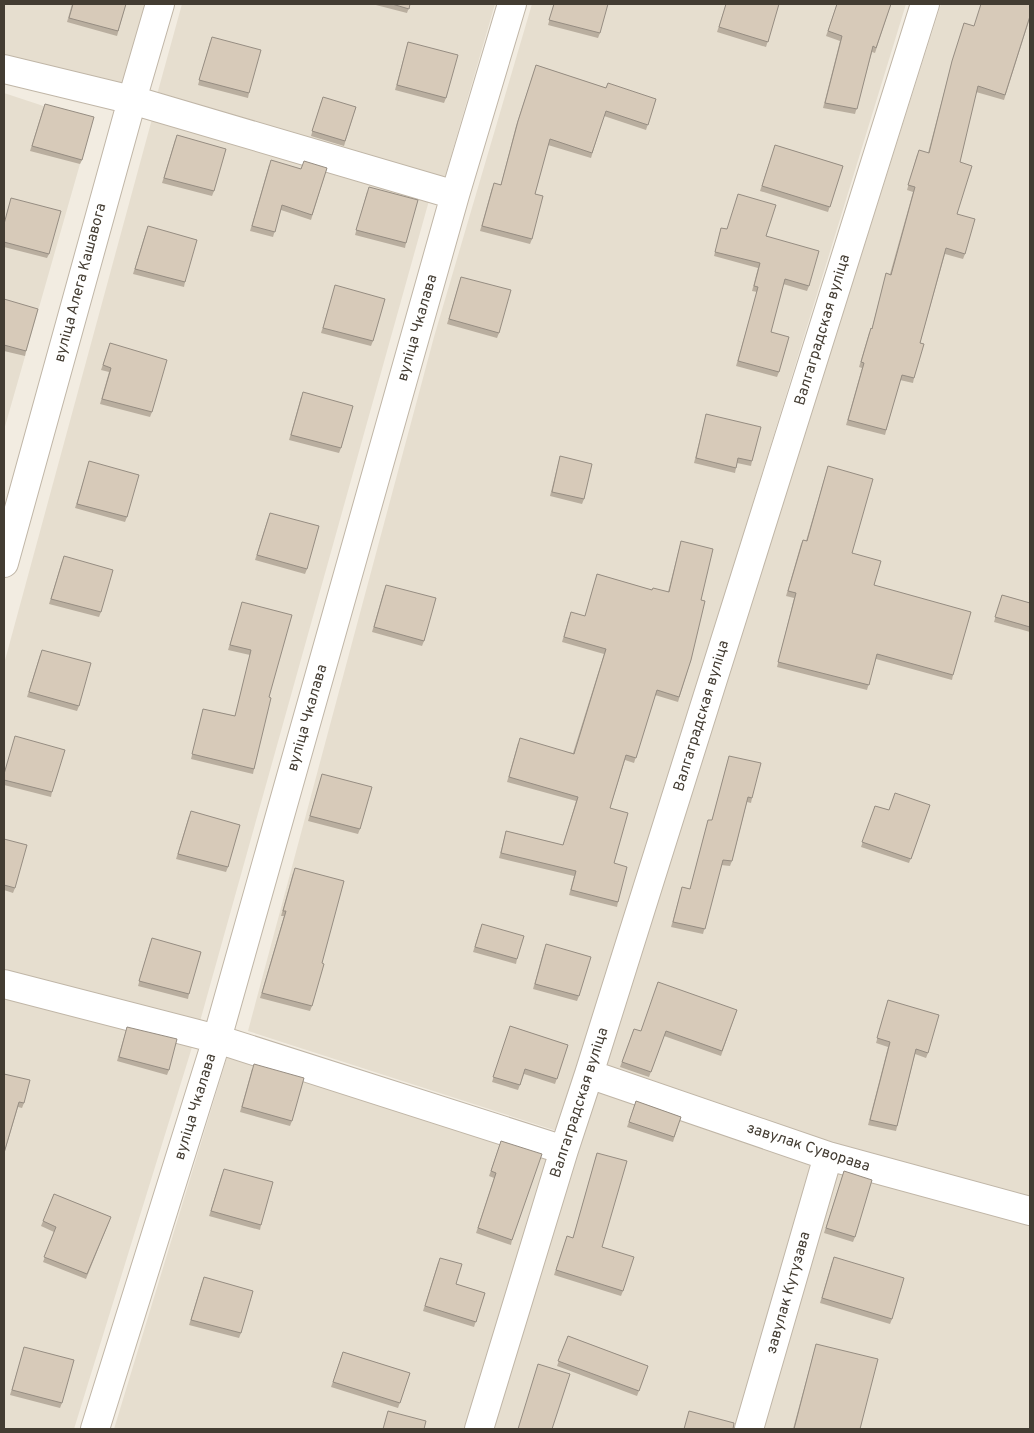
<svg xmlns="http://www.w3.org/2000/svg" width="1034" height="1433" font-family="Overpass,sans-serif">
	<rect width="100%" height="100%" fill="#f2ece1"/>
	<path fill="#e6decf" d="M4,4H146L122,86L4,58Z
		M182,4H495L442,187L155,102Z
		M532,4H906L560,1132L248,1031L434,337Z
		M941,4H1030V1197L827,1143L603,1069Z
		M4,93L92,122L4,430Z
		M152,119L430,197L199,1025L4,971V664Z
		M4,993L193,1044L74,1429H4Z
		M228,1054L553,1153L465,1429H114Z
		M598,1080L817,1160L738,1429H492Z
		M835,1166L1030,1223V1429H760Z"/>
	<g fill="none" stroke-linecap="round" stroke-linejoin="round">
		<g stroke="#c0b6a7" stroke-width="30">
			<path id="minor" d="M4,69L132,100L455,195
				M4,563L132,100L160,4
				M4,984L217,1039L564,1150
				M589,1074L828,1156L1030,1211
				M95,1429L217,1039L455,195L512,4
				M479,1429L564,1150L589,1074L925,4
				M749,1429L828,1156"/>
		</g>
		<use href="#minor" stroke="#fff" stroke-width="28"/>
	</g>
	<path fill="#b9ae9f" d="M72,4H126L117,36L67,22Z
		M372,4H410L407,13Z
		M554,4L600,33L598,38L548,25Z
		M726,4H779L766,47L717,32Z
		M837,4H891L875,53L872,52L855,114L823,108L840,41L826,36Z
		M1030,4V22L1029,21L1004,100L976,92L960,162L957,214L965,254L963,259L945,254L920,343L914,378L913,383L900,380L885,435L846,425L862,368L859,367L869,333L872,328L885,278L886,273L890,274L913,192L907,190L917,155L928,153L951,66L964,23L974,26Z
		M210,42L249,93L248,98L198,85Z
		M408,42L446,98L444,103L395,90Z
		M536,65L606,88L656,99L646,130L604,116L591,158L548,145L535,194L532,239L530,244L480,231L492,188L501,184L516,126Z
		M321,102L356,107L344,146L311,136Z
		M43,109L82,160L80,164L30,151Z
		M175,140L214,191L212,196L162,183Z
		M775,145L843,166L828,212L760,191Z
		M269,165L301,169L327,168L311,220L281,210L273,237L250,231Z
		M367,192L406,243L405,248L355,235Z
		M4,223L49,254L47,258L4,247Z
		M721,228L766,236L809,286L807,291L783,284L771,332L779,372L777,377L736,366L757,292L752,291L758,268L714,256Z
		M146,231L185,282L184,287L133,274Z
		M461,277L499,333L497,338L447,324Z
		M334,290L373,341L371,346L321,333Z
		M4,299L26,351L25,356L4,351Z
		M110,343L152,412L150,417L100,404L109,372L101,370Z
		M301,397L341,448L339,453L289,440Z
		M706,414L752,461L751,466L737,463L735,473L694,463Z
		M560,456L584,499L582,504L550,496Z
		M88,466L127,517L125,522L75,508Z
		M828,466L852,553L874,585L953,675L952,680L876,659L867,690L777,667L794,598L786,596L801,544L803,540L806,541Z
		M268,518L307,569L305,574L255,560Z
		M681,541L701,600L691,660L678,702L655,695L634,763L625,760L610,808L614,863L618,902L617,907L569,895L574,876L499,858L506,831L563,845L576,801L507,782L518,743L573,753L604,654L562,642L569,617L585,616L597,574L652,590L668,592Z
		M62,561L101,612L99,617L49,604Z
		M384,590L424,641L422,646L372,632Z
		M1002,595L1030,603V632L994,622Z
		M241,607L269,697L254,769L253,774L191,759L203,709L235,716L250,655L228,650Z
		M40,655L79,706L77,711L27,697Z
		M729,756L752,798L751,803L747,802L732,861L730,866L721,865L703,934L671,927L682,887L690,889L707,824L708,820H712Z
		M4,773L52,792L51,797L4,785Z
		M321,778L360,829L358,834L308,821Z
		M930,805L909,863L861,847L875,806L889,810Z
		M189,816L228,867L226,872L176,859Z
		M4,839L15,888L13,893L4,890Z
		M293,873L312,1006L310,1011L260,998L284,916H281Z
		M480,929L517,959L516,964L473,952Z
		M150,943L189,994L188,999L138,986Z
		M544,949L579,996L577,1001L533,989Z
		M888,1000L928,1053L926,1058L915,1054L896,1131L868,1125L888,1047L876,1043Z
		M737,1010L721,1056L664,1036L649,1077L620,1067L634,1029L641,1031Z
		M510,1026L568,1045L555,1084L524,1074L518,1090L492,1082Z
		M127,1027L169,1070L167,1075L117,1061Z
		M252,1069L292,1121L290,1126L240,1112Z
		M4,1074L24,1103L22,1108L18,1107L4,1154Z
		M636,1101L681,1117L673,1142L627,1127Z
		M501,1141L512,1240L511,1245L476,1233L494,1178L489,1176Z
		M597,1153L602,1247L623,1291L621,1296L554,1275L567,1236L573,1238Z
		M844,1171L855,1237L853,1242L824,1233Z
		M222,1174L261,1225L260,1230L209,1216Z
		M54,1194L111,1217L86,1279L43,1262L54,1232L41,1226Z
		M832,1262L892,1319L890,1324L820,1303Z
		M438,1263L456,1284L485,1293L474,1327L423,1311Z
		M202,1282L241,1333L239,1338L189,1325Z
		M568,1336L648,1366L637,1396L557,1366Z
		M816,1344L860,1429H793Z
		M23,1352L62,1403L60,1408L10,1395Z
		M343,1352L410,1373L398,1408L331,1387Z"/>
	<path fill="#d7cab9" stroke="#968d82" d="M73,4H126L118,31L69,18Z
		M392,4H410L409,9Z
		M554,4H608L600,33L549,20Z
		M726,4H779L768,42L719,27Z
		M837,4H891L876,48L873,46L857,109L825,103L842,36L828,31Z
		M981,4H1030V16L1005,95L978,86L960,162L972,166L957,214L975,219L965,254L946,248L920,343L924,344L914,378L902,375L886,430L848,420L864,363L861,362L871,328L872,329L886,273L891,275L915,187L908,185L919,150L929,153L952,61L964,23L974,26Z
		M212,37L261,50L249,93L199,80Z
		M408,42L458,55L446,98L397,85Z
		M536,65L606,88L608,83L656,99L648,125L606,111L592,153L550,139L535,194L543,196L532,239L482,226L494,183L501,185L518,121Z
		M323,97L356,107L345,141L312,131Z
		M45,104L94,117L82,160L32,146Z
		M177,135L226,149L214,191L164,178Z
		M775,145L843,166L830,207L762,186Z
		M271,160L301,169L304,161L327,168L312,215L282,205L275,232L252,226Z
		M369,187L418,200L406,243L356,230Z
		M738,194L776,205L766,236L819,251L809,286L785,279L771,332L789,337L779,372L738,361L758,287L754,286L760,263L715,252L721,228L727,229Z
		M11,198L61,211L49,254L4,242V224Z
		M148,226L197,240L185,282L135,269Z
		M461,277L511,290L499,333L449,319Z
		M335,285L385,299L373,341L323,328Z
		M4,299L38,309L26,351L4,345Z
		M110,343L167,360L152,412L102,399L111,368L103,365Z
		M303,392L353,406L341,448L291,435Z
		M706,414L761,427L752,461L738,458L736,468L696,458Z
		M560,456L592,464L584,499L552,492Z
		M89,461L139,475L127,517L77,504Z
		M828,466L873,479L852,553L881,561L874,585L971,612L953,675L877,654L869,685L778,662L796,593L788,591L803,540L807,541Z
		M270,513L319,526L307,569L257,555Z
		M681,541L713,549L701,600L705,601L691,660L679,697L657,690L636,758L626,755L610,808L628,813L614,863L627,867L618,902L571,890L576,871L501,853L506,831L563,845L578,797L509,777L520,738L574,754L606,649L564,637L571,612L585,616L597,574L652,590L653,588L669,592Z
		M64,556L113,570L101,612L51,599Z
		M386,585L436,598L424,641L374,627Z
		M1002,595L1030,603V627L995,617Z
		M242,602L292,615L269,697L271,698L254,769L192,754L203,709L235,716L251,650L230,645Z
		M42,650L91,663L79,706L29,692Z
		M15,736L65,750L52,792L4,780V774Z
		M729,756L761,763L752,798L748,797L732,861L723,860L705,929L673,922L682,887L690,889L708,820H712Z
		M322,774L372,787L360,829L310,816Z
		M895,793L930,805L911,859L862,842L875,806L889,810Z
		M191,811L240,825L228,867L178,854Z
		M4,839L27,845L15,888L4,885Z
		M295,868L344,881L322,963L324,964L312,1006L262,993L286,911H283Z
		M482,924L524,936L517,959L475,947Z
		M152,938L201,952L189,994L139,981Z
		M546,944L591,957L579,996L535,984Z
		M658,982L737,1010L722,1051L666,1031L651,1072L622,1062L634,1029L641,1031Z
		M888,1000L939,1015L928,1053L916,1049L897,1126L870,1120L890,1042L877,1038Z
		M510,1026L568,1045L557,1079L525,1069L520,1085L493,1077Z
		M127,1027L177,1039L169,1070L119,1057Z
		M254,1064L304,1078L292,1121L242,1107Z
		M4,1074L30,1080L24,1103L19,1102L4,1153Z
		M636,1101L681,1117L674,1137L629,1122Z
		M501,1141L542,1154L512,1240L478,1228L496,1173L491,1171Z
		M597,1153L627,1161L602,1247L634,1257L623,1291L556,1270L567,1236L573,1238Z
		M224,1169L273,1182L261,1225L211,1211Z
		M844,1171L872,1180L855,1237L826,1228Z
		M54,1194L111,1217L87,1274L44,1257L56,1227L43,1221Z
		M834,1257L904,1278L892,1319L822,1298Z
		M440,1258L462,1264L456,1284L485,1293L476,1322L425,1306Z
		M204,1277L253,1291L241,1333L191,1320Z
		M568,1336L648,1366L639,1391L558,1361Z
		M816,1344L878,1359L860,1429H794Z
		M24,1347L74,1360L62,1403L12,1390Z
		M343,1352L410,1373L400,1403L333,1382Z
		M538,1364L570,1374L552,1429H518Z
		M388,1411L426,1421L424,1429H383Z
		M689,1411L734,1423L733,1429H684Z"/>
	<g text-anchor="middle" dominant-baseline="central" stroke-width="4" stroke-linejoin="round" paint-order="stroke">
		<g font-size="15" fill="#433c32" stroke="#fff">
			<text transform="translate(81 283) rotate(-75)">вуліца Алега Кашавога</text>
			<text transform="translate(418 328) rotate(-74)">вуліца Чкалава</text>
			<text transform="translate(823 330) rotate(-73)">Валгаградская вуліца</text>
			<text transform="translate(702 716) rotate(-73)">Валгаградская вуліца</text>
			<text transform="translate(308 718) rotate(-74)">вуліца Чкалава</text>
			<text transform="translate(580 1103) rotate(-72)">Валгаградская вуліца</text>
			<text transform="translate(196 1107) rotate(-73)">вуліца Чкалава</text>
			<text transform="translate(808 1148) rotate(18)">завулак Суворава</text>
			<text transform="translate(789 1293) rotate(-74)">завулак Кутузава</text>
		</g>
	</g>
	<rect width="1034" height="1433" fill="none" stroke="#433c32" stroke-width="10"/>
</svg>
